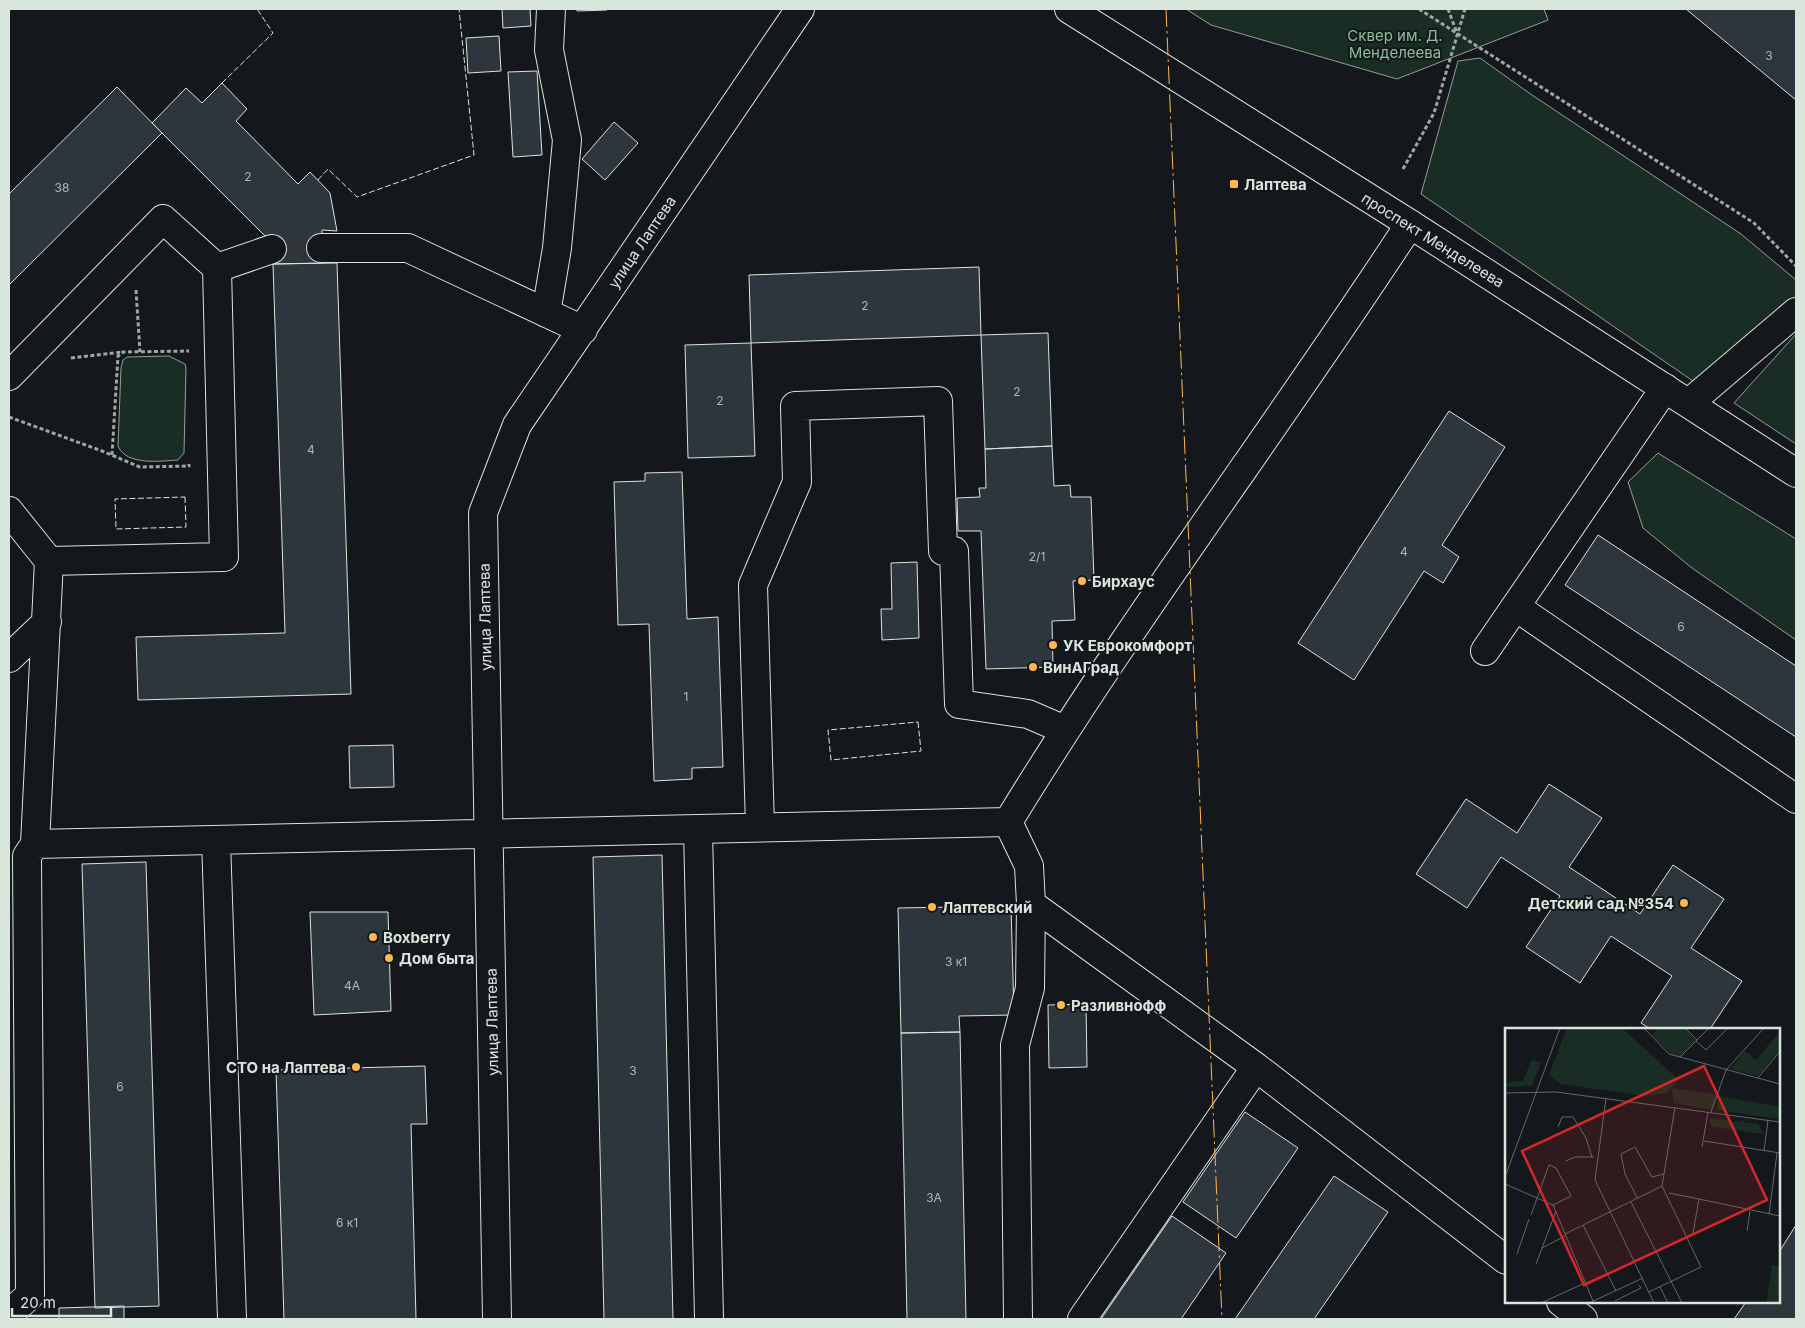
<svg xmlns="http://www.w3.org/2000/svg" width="1805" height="1328" font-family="Inter,sans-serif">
	<rect width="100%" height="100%" fill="#14181c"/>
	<path fill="#1a2d24" stroke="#939e99" d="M1186,9H1544L1548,20L1397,79L1211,25Z
		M1480,58L1532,95L1741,234L1796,280V298L1693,381L1421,194L1458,61Z
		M1796,334V444L1734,403Z
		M169,356L185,364L186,368L184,453L178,460C161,461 126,466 118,446L121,368L123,360L127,357Z
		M1658,453L1796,539V640L1692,568L1643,528L1628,482Z"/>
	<path fill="#2c363c" stroke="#d8e6dc" d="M502,9H530L531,26L503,28Z
		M577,9H607V10L577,11Z
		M1686,9H1796V100Z
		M499,36L501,71L468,73L466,38Z
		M537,71L542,155L513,157L508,72Z
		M222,83L247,109L236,121L298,184L310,172L330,193L337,231L322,230V263L273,264L272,249L267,238L152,123L186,88L202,103Z
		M117,87L162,133L9,285V194Z
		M614,122L638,143L605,180L582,159Z
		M337,263L351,694L138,700L136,637L285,633L273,264Z
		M979,267L981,335L751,343L749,275Z
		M1048,333L1052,446L985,449L981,335Z
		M751,343L755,456L688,458L685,345Z
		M1449,411L1505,447L1442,545L1459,557L1443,583L1424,571L1354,680L1298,643Z
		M1052,446L1054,486L1070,485L1071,497H1091L1094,580L1073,581L1075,620L1052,621L1053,667L986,669L981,531H958L957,498L980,497L979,488H986L985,449Z
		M682,472L687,619L718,617L723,767L692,768V779L654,781L649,624L618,625L614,482L645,481V473Z
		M1598,535L1796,666V737L1565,585Z
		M917,562L919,638L882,640L881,609H892L891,563Z
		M393,745L394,787L350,788L349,746Z
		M1549,784L1602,818L1569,867L1640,914L1673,865L1724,899L1691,948L1742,981L1710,1029H1650L1641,1023L1672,976L1611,936L1580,983L1526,947L1560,896L1501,857L1467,908L1416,874L1466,799L1517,833Z
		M662,855L673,1319H604L593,857Z
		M146,862L159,1306L95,1308L82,864Z
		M1011,906L1014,1015L959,1016L960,1032L901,1033L898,908Z
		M310,912H388L391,1011L314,1015Z
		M1086,1004L1087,1067L1049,1068L1048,1005Z
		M960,1032L966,1319H907L901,1033Z
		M425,1066L427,1124H411L416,1319H284L276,1070Z
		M1245,1112L1298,1148L1236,1238L1183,1202Z
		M1334,1176L1388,1212L1314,1319H1235Z
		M1172,1216L1226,1253L1181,1319H1101Z
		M1796,1225V1319H1734L1746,1302H1779V1252Z
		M124,1306V1319H59V1308Z"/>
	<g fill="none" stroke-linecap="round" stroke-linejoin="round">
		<path stroke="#313739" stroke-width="28" stroke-dasharray="28 14" stroke-linecap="butt" d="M272,249L321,248"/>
		<g stroke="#d8e6dc" stroke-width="30">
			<path id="minor" d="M321,248H408L583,330
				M217,268L272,249
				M546,313L557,248L567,140L549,50L551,9
				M9,376L163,219L217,268L224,557L49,561
				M1689,403L1796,312
				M9,511L49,561L35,844L27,856L30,1295L9,1314
				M1516,607L1796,799
				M1485,651L1665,388
				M9,658L47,622
				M1008,822C1133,617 1279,425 1410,224
				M1008,822L1029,866L1031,904L1030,988L1015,1045L1018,1319
				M760,827L753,585L797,482L795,406L938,401L943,551H954L959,704L1028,714L1065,730
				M698,829L709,1319
				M216,840L232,1319
				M35,844L1008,822
				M1031,904L1256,1067L1082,1319
				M1256,1067L1506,1260
				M1561,1302L1583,1319
				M497,1319L483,513L517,425L800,9"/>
		</g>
		<g stroke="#d8e6dc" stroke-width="30">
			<path id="major" d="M1069,9L1410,224L1796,473"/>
		</g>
		<path stroke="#9da8a2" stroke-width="3" stroke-dasharray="4 2.5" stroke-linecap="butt" d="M1419,9L1754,223L1796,266
			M1448,9L1457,33
			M1403,169L1434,113L1465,9
			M136,290L140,352
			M71,358L122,352
			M9,417L102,451L140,467L189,466V464
			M112,455L118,356L123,352L189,351"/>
		<use href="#minor" stroke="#14181c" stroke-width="28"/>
		<use href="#major" stroke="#14181c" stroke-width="28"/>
		<path stroke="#d8e6dc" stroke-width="1" stroke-dasharray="6 2.5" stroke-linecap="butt" d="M222,83L273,33L257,9
			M318,180L328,169L357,197L474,155L459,9
			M185,497L186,527L116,529L115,499Z
			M918,722L921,751L831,760L828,730Z"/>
		<path stroke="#ffb74d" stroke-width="1" stroke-dasharray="18 4 2.5 4" stroke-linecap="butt" d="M1166,9L1222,1319"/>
	</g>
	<g fill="#ffb74d" stroke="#14181c" stroke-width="2">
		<rect x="1229" y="179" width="10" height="10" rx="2.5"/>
		<circle cx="1082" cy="581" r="5"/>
		<circle cx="1053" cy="645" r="5"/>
		<circle cx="1033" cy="667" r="5"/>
		<circle cx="1684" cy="903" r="5"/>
		<circle cx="932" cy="907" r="5"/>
		<circle cx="373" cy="937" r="5"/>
		<circle cx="389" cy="958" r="5"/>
		<circle cx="1061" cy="1005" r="5"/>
		<circle cx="356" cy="1067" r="5"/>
	</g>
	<g text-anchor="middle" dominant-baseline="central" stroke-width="4" stroke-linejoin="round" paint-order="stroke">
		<g font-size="12" fill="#adbab4">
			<text x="1769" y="55">3</text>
			<text x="248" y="176">2</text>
			<text x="62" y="187">38</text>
			<text x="865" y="305">2</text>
			<text x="1017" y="391">2</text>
			<text x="720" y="400">2</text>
			<text x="311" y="449">4</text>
			<text x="1404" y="551">4</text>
			<text x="1037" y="556">2/1</text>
			<text x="1681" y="626">6</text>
			<text x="686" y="696">1</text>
			<text x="956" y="961">3 к1</text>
			<text x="352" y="985">4А</text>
			<text x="633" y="1070">3</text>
			<text x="120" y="1086">6</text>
			<text x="934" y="1197">3А</text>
			<text x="347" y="1222">6 к1</text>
		</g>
		<g font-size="15" fill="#8ac095" stroke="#14181c">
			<text x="1395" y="35">Сквер им. Д.<tspan x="1395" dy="17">Менделеева</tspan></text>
		</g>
		<g font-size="15" font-weight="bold" fill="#d8e6dc" stroke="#14181c" text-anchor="start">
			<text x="1244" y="184">Лаптева</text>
			<text x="1092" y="581">Бирхаус</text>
			<text x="1063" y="645">УК Еврокомфорт</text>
			<text x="1043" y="667">ВинАГрад</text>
			<text x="1674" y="903" text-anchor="end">Детский сад №354</text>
			<text x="942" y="907">Лаптевский</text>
			<text x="383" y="937">Boxberry</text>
			<text x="399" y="958">Дом быта</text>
			<text x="1071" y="1005">Разливнофф</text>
			<text x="346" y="1067" text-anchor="end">СТО на Лаптева</text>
		</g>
		<g font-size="15" fill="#d8e6dc" stroke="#14181c">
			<text transform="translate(1433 240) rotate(32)">проспект Менделеева</text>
			<text transform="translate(642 242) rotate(-56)">улица Лаптева</text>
			<text transform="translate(485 617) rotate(-91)">улица Лаптева</text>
			<text transform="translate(492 1022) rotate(-91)">улица Лаптева</text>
		</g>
	</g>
	<g transform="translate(1505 1028)">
		<rect width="275" height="275" fill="#14181c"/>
		<path d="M62,0H117L174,52L167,60L213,67L206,82L169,75L167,60L162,65L140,68L55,56L44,47ZM154,0H179L191,12L175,29L165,25L147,7ZM275,3V21L253,48L226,41L240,23L251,32ZM30,32L36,35L27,58L0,59L4,54L18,53L26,33ZM215,68L275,79V91L211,82ZM206,90L253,96L259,106L208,99L204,95ZM267,237L275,238V275H261Z" fill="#1a2d24"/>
		<path fill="none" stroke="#626a69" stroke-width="1" d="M139,0L164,26L275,56M180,0L192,12M191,13L201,22L223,0M175,29L204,0M253,50L275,23M0,65L51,64L275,94M101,70L90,152L149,275M206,84L221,42L259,0M53,99L57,89H68L81,110L87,129M199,113L275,125M197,119L203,84M259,123L263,92M61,133L70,129H89M0,149L55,0M0,156L48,177L88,273M157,158L170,79M164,165L194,171L188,205M133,171L120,146L116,126L130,119L147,149L159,146M194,171L275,188M126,174L177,275M264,186L272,125M26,187L44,137L51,140L66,168L48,177M78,197L111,263M242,203L245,183M60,206L157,158M37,220L60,208M12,226L24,191M31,236L51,183M155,259L163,275M144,264L196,239L157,158M110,273L136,260L134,257M36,275L80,255M84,275L138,250"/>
		<path fill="#d62828" fill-opacity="0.15" stroke="#d62828" stroke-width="2.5" d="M199,38L262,172L79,257L17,123Z"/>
		<rect width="275" height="275" fill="none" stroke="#d8e6dc" stroke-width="2.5"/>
	</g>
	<rect width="1805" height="1328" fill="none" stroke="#d8e6dc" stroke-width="20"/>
	<path d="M12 1308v8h99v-8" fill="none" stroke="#d8e6dc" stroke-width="2.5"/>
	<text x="20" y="1308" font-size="15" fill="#d8e6dc" stroke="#14181c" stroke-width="4" paint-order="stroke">20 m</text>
</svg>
